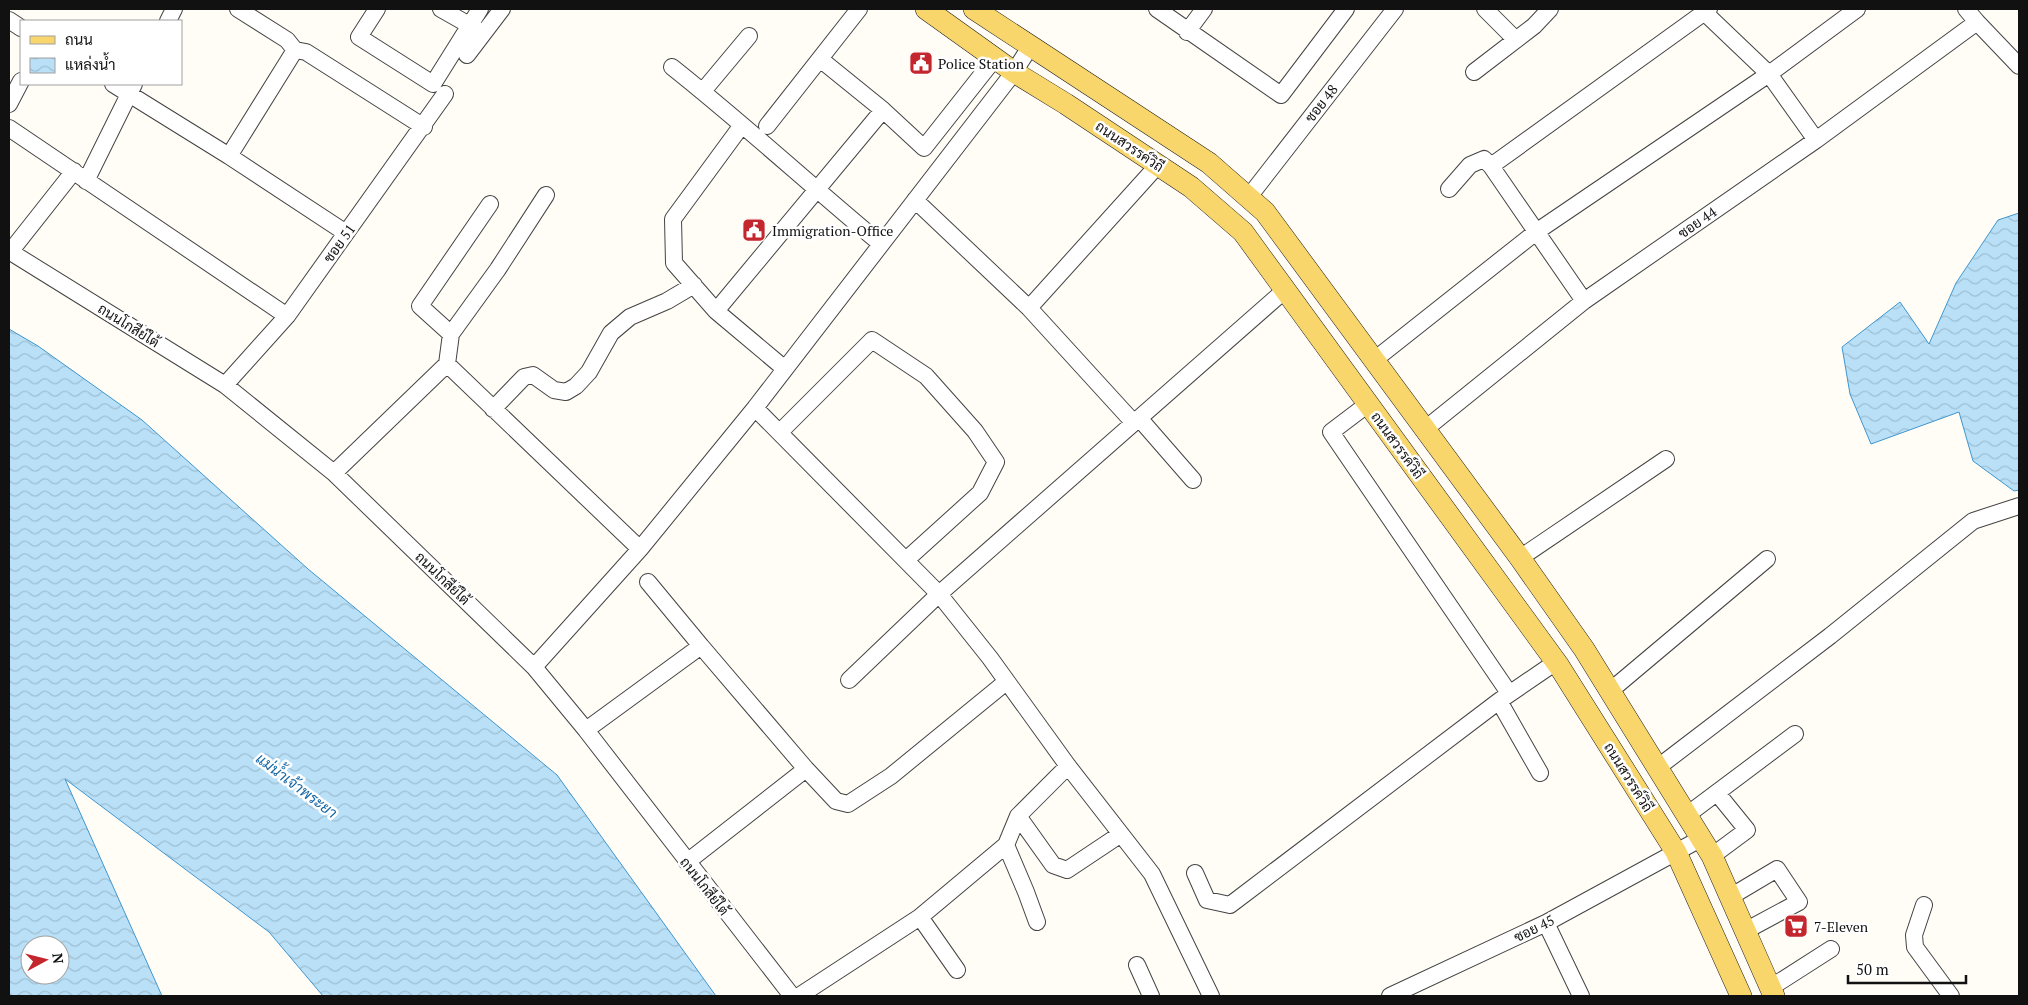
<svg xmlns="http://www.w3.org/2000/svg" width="2028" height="1005" font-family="'PT Serif',Sarabun,serif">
	<defs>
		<pattern id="water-waves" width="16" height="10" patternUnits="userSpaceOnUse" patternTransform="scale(1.25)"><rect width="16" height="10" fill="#b9e0f7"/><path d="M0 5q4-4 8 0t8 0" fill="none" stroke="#9ebfd3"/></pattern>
	</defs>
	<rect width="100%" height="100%" fill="#fffdf5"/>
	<path fill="url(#water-waves)" stroke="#3f96cf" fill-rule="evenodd" d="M2019,213V490L2014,491L1973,461L1959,412L1871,444L1850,394L1842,347L1900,302L1929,344L1956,283L1998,220Z
		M9,329L38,346L142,420L308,569L557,775L716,996H323L269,932L65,779L162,996H9ZM30,945H60V975H30Z"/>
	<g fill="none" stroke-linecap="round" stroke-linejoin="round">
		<g stroke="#444" stroke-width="18">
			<path id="minor" d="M238,9L287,40L295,50L306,52L424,127
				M377,9L359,37L433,84L480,9
				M441,9L478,30
				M1157,9L1281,95L1346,9
				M1485,9L1516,40
				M1966,9L1977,22L2019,66
				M1704,12L1769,74L1816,140
				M9,20L21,28
				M168,21L174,9
				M1187,32L1204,9
				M467,55L502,9
				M820,59L883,110L924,148L995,58
				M672,67C744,124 811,186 881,244
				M1474,72L1534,26L1550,9
				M113,84L229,156L346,233
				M703,91L749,36
				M9,104L21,81
				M767,126L859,9
				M9,128L287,316
				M229,156L295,50
				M86,181L134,84
				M1449,189L1470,165L1484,159L1491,166
				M546,195L498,269L451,334L447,364L640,549
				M1248,198L1395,9
				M915,200L1029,308L1134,423
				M9,251L225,385L334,473L534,667L586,730L792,996
				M10,252L74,171
				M1584,301L1491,166L1709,9
				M1029,308L1158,165
				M716,311L674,263L673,219L742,125
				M451,334L420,306L490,204
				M1373,361L1536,232L1769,74L1857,9
				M785,369L716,311L883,110
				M225,385L287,316L445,94
				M1368,404L1331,432L1509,693
				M755,408L939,594L990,658L1068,766L1152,874L1211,996
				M493,409L524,377L533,375L554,390L566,392L576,386L589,372L611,333L630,317L667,301L694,285
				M1139,418L1193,480
				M1424,430L1584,301L1816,140L1977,22
				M780,432L872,340L926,376L975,431L996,462L980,493L906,560
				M334,473L447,364
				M1520,558L1666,459
				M648,582L701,646
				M534,667L640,549L755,408L1014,72L1030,47
				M849,680L939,594L1285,290
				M1610,691L1767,559
				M586,730L701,646L806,769L836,801L848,804L891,776L1006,682
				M1657,768L1830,636L1973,521L2019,506
				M1540,773L1499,701L1556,662
				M1687,815L1795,734
				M1018,816L1053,865L1067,870L1121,834
				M1006,845L1026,892L1037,922
				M1712,856L1747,830L1717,793
				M687,862L806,769
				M1195,873L1207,900L1230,905L1499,701
				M1730,897L1777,869L1799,902L1745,931
				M1924,905L1914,935L1915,947L1951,996
				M920,917L957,970
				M1546,923L1581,996
				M1137,965L1151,996
				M1770,988L1831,949
				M799,996L920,917L1006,845L1018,816L1068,766
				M1390,996L1546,923L1702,838"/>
		</g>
		<g stroke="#222" stroke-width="22">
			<path id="major" d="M926,9L1014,72L1066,104L1191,187L1243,232L1559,666L1676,852L1741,996
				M974,9L1209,163L1265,212L1520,558L1584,649L1712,856L1774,996"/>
		</g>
		<use href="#minor" stroke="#fff" stroke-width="16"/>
		<use href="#major" stroke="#f9d66b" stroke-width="21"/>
	</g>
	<defs>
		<g id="civic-square" transform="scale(1.25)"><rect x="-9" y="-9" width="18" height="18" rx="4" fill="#c4262e" stroke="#fff"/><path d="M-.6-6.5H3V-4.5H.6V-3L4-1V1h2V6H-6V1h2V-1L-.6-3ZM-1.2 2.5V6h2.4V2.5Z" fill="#fff"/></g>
		<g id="supermarket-square" transform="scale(1.25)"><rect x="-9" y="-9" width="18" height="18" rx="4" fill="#c4262e" stroke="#fff"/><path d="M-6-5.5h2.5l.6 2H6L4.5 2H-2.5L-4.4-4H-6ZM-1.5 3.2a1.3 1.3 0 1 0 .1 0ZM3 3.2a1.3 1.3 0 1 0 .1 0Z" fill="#fff"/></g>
	</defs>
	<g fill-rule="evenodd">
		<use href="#civic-square" x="921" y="63"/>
		<use href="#civic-square" x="754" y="230"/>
		<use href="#supermarket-square" x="1796" y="926"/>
	</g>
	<g text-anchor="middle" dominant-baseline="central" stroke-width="5" stroke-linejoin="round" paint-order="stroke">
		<g font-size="14" fill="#111" stroke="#fff" text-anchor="start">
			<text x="938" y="63">Police Station</text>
			<text x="772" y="230">Immigration-Office</text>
			<text x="1814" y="926">7-Eleven</text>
		</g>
		<g font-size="14" fill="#111" stroke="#fff">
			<text transform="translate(1321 103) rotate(-52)">ซอย 48</text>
			<text transform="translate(1130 146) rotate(34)">ถนนสวรรค์วิถี</text>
			<text transform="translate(1697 222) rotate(-35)">ซอย 44</text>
			<text transform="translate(339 243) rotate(-54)">ซอย 51</text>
			<text transform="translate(129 325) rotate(32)">ถนนโกสีย์ใต้</text>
			<text transform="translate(1398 445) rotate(54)">ถนนสวรรค์วิถี</text>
			<text transform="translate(443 578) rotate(44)">ถนนโกสีย์ใต้</text>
			<text transform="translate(1629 777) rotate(58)">ถนนสวรรค์วิถี</text>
			<text transform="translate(705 886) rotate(52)">ถนนโกสีย์ใต้</text>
			<text transform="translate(1534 928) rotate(-26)">ซอย 45</text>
		</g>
		<g font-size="15" font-style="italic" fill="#1768a6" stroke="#fff">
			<text transform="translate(297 785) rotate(37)">แม่น้ำเจ้าพระยา</text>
		</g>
	</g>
	<rect width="2028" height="1005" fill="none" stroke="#111111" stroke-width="20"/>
	<rect x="20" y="20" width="162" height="65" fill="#ffffff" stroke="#a0a0a0"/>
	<rect x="30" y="36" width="25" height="8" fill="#f9d66b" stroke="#a0a0a0"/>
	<text x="65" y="45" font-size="15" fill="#111111">ถนน</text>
	<rect x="30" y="58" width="25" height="15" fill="url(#water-waves)" stroke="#a0a0a0"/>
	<text x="65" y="70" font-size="15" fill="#111111">แหล่งน้ำ</text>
	<g transform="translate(45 960) rotate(83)"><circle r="24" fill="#ffffff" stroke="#a0a0a0"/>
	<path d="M0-4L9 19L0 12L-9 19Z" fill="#c4262e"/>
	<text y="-8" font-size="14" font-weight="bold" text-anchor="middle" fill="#111111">N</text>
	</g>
	<path d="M1848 975v8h118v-8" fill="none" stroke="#111111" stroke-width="2.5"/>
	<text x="1856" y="975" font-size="15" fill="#111111" stroke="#ffffff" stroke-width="4" paint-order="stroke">50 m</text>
</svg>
